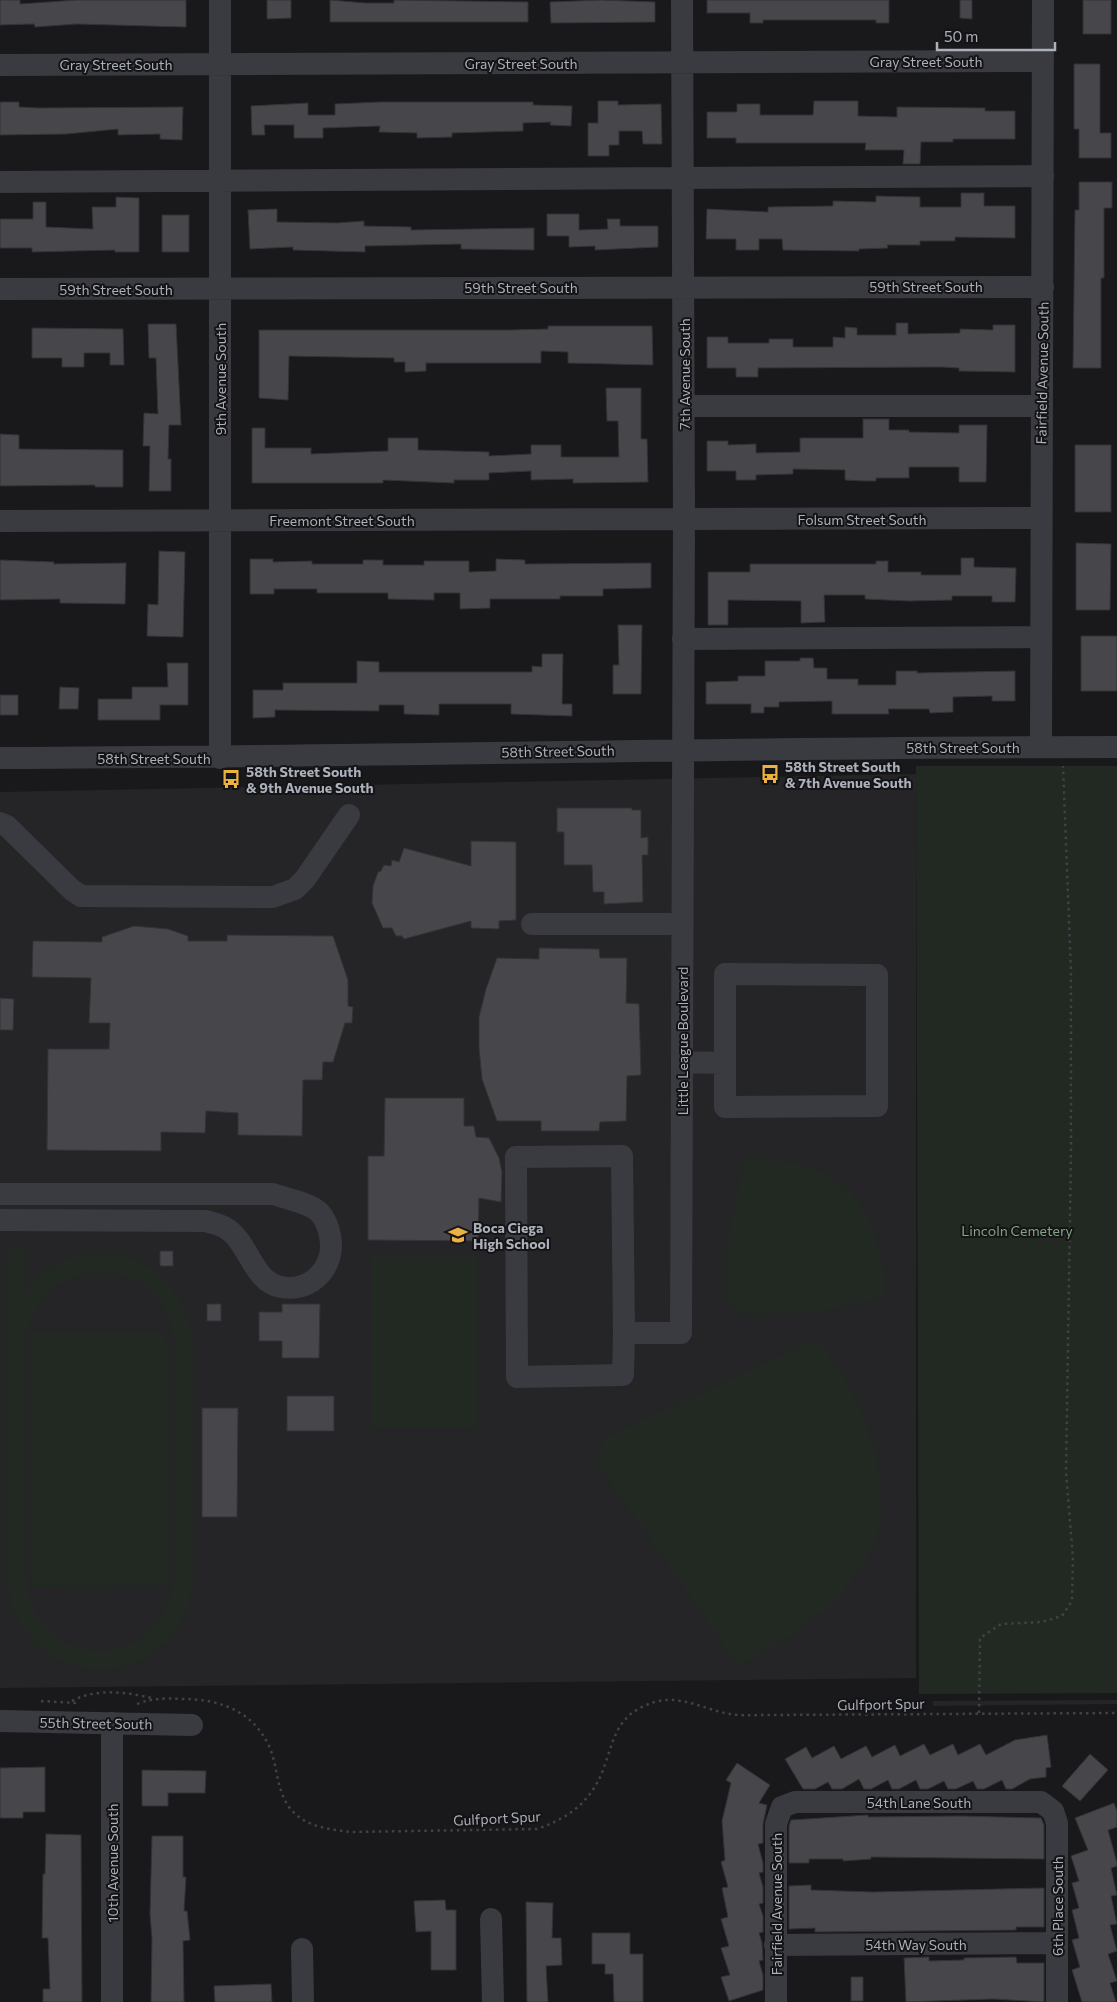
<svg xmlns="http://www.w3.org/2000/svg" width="1117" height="2002" font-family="Commissioner,sans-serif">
	<rect width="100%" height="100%" fill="#19191b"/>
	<path fill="#252528" d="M916,774V1678L0,1688V792Z
		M1117,1700V1704L933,1706V1701Z"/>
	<path fill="#212922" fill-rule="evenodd" d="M916,766H1117V1693L919,1694Z
		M745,1157C840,1160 882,1202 886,1297L811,1313L742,1315L728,1300V1237Z
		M7,1249H25V1291C85,1223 177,1251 193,1339L194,1580C191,1595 189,1610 181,1623C143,1687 46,1683 15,1615C10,1603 8,1590 7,1578ZM102,1271C146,1276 169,1300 175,1343V1572C168,1680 27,1676 25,1569V1340C33,1299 60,1273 102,1271Z
		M372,1257H477V1427H372Z
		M31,1333H167L168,1586L32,1587Z
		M818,1339C853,1386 881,1438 881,1499C881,1511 882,1524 877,1536C853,1598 795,1637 738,1665L597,1463L604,1438Z"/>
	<path fill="#46464b" stroke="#333337" d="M0,0H20V4L77,0H186V27L77,24L35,27L34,24L0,25Z
		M267,0H291V18L267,19Z
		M330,0L365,3H394V0L528,2V22H330Z
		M601,0L655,2V22L551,23L550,2Z
		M707,0H889V23H876V20H763V23H750V13H707Z
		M960,0H972V19L960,18Z
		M1083,0H1111V34H1083Z
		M1074,64H1100V133H1111V158H1079V129H1074Z
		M598,101H618V105L661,104L662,144H643L642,131H619V145H609V156H588V123H598Z
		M814,101H858V116L897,117V107L985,108V111H1015V139H953V142H921L920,164H903L904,150H865L866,143H736V138H707V112H737V104H760V115H813Z
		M0,102H19V107L39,108L183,107L182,140L160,139V134L118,135V129L66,134L0,135Z
		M380,102H533V105L572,106L571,126L550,125L551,122L523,123V131L452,133V137L417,138V133L379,132L380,126L323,128V138H294V125H264L265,135H252L251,106L308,103V115H335V104Z
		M1079,182H1112V208H1104V278H1101V368H1073L1075,210H1079Z
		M961,193H984V206H1015V238L955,237V241H920V245H887L888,248L859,249V251L783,250L782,239H759V250H736V239H706L707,209L768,212V207L833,206V201L876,202V196L920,197V207H961Z
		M116,197L139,198V252H115V250L32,252V248H0V219H33V202H46V227L93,229L92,207H116Z
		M277,209V222L337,223L364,221V226L411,227V230L534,228V250L461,249V244L365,246V252L293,250V247L250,249L248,210Z
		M547,214H579V230L608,229L607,219H620V226H658V247L595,250V246L569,247V236H547Z
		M162,215H189V252H162Z
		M896,323H908V334L960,333V329L993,330V325H1015V372L959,371V368L941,367L758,368V377H736V368H707V337H728V343H769V339H793V347H833V337L845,338V327L857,328V335H896Z
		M148,324H176L181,425H169L168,459H171V491H149L150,446H143L144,413L158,414L156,358H149Z
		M548,326H652L653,365L568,363V352L541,351V363H426V371L405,372V362H394V358L289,356L288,400L259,398V330H511L548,329Z
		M32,328L123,329L124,365H110V353H84V367H62V358H32Z
		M606,388H641V439H647L648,482L573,483V479L531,480V471L489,473V480H454V483L383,480V483H252V428H265V448H311V454L388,451V438H418V450L489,452V456L531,454V445H561V457H619L618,421H607Z
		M863,419H889V430H909V432L959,433V425H987L986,482H959V467H909V478H876V481H864L845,480V470L793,469V474L756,475V480H736V471H707V441H728V445L756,444V453L800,452V438H863Z
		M0,434L19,435V449L123,450V487H95V485L0,486Z
		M1075,445H1111V512H1075Z
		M1076,543L1111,544L1110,610H1076Z
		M159,551L185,552L183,637L147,636L148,604L158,605Z
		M961,558H974V567L1016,568L1015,602H992V596H952V600L909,601L865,599V595H824L825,622L801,623V601L728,600V625H708V572H750V564H876V561H888V572H921V575H961Z
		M250,559H273V562L312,561V564H363V560H383V565H424V561H469V572L496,571V559L525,560V564L651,563V588L603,589V596H560V599H490V608L460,609V593H434V600L388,599V593H317V589H274V594H250Z
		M0,560L54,562V564L126,563L125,604L60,603V599L0,600Z
		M618,625H642L641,694H613V665H619Z
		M1081,636H1117V691H1081Z
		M542,654H563L562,704H572V716L511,714V704H439V715L404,714V705H379V711L275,710V717L253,718V690H283V683H357V661L379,662V672H532V666L542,667Z
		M800,658H813L814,668H827V679H858V685H896V671H917V673L1015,671V701H992V696L953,697V712L930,713L929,709H888L889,714H832V701L779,702V707H764V713H751V704H706V682L738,681V676H765V661H800Z
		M167,663H188V705H160V720H98V699H132V687H168Z
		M60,687L79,688L78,709H59Z
		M0,695H18V715H0Z
		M557,808H632V810H641V838L648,837V855H642L643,902L604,904V892H593L592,865H564V832H557Z
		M471,841L516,842V920L499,921V929L471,928V921L404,939L402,936H396L392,928H383L372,903L373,886L378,872L381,871L384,865L391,866L392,860L399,862L404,848L471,866Z
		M134,926L168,929L188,936V941H227V935L333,936L348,980V1006L353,1007L352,1023H345L333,1062H323L322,1080H303L302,1136L238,1135V1113L206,1111L205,1133L161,1132V1151L47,1150L48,1049H109L110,1023H89L91,978L32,977L33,941L102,942V937Z
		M539,948L599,949L600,958H627L626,1003L639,1004L641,1075L627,1076L626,1121L600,1122L599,1131H541V1121H497L482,1079L479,1048V1017L486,989L497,958L539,959Z
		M0,998L14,999L13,1030H0Z
		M385,1098H464V1126H474L476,1137L489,1138L499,1158L502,1172L501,1202L479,1198L478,1241L368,1240V1156H384Z
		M160,1251H173V1266H160Z
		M207,1304H221V1321H207Z
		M282,1304H320L319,1358H282V1341H259V1312H282Z
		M287,1396H334V1431H287Z
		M202,1408H238L237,1517H202Z
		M1047,1735L1051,1767L1046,1768V1777L1030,1779L1012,1789H1006L1002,1780L984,1789H977L973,1781L956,1789H948L944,1781L928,1789H920L916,1780L899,1789H892L888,1780L871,1789H864L859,1779L842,1789H832L828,1782L815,1789H803L785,1759L806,1747L812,1758L834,1746L841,1759L866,1746L872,1757L895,1745L900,1756L924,1744L930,1755L953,1744L958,1755L980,1744L986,1755L1015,1740Z
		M1090,1754L1108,1770L1080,1801L1062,1786Z
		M737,1763L770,1785L759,1803L767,1805L763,1824V1843L758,1844L763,1863V1872L759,1873L763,1887V1903L759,1904L763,1916V1932L759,1933L762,1943L763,1960L759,1961L763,1975V1990L729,2001L721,1977L730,1975L721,1948L729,1946L721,1919L728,1917L722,1888L728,1887L721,1862L725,1860L722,1821L731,1783L726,1780Z
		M45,1767V1812H23V1818H0V1768Z
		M142,1770L206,1771L205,1793H168V1806H142Z
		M1114,1803L1117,1811V1827L1108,1830L1117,1863V1866L1111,1868L1117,1895L1111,1896L1117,1924L1110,1925L1117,1951L1108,1954L1117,1981L1110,1983L1116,2002H1082L1072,1970L1080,1967L1072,1940L1079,1938L1072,1910L1079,1908L1072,1883L1079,1881L1071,1856L1088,1850L1075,1818Z
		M868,1815V1817L960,1816L1041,1818L1044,1825V1859L871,1857V1859L843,1861V1859H809V1863H789V1826L791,1820Z
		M46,1834L81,1835L82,2002H43V1989H50L48,1938H42L43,1874H45Z
		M152,1836H183V1877H186L184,1911H187L190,1940L183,1941L184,2002H151L152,1939L150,1914Z
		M811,1885V1890L873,1892L1044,1888V1927H1016V1930L815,1932V1928L789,1929V1886Z
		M445,1900L446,1910H456V1970H431V1931L416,1932L414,1901Z
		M526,1902L553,1903L552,1938H561L562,1965L546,1966L548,2002H527Z
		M592,1933H630V1954H643V2002H614L613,1974H605V1964H592Z
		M929,1957V1961L964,1960V1958L1016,1957L1017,1963H1044V2002L993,1999L906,2002L904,1958Z
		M851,1977H863V2001H851Z
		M271,1984L272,2002H215L214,1986Z"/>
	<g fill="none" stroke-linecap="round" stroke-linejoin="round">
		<path stroke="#404246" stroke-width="2.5" stroke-dasharray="2.5 4" stroke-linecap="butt" d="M41,1701L76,1703
			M72,1701C96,1688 126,1692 152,1698
			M137,1704C153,1698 165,1698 182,1699C219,1699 252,1710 269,1746C278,1766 276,1789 289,1807C304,1827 328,1829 350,1832L537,1829C560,1821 578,1811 592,1791C616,1758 604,1714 659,1701C683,1696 706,1710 730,1714C742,1716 755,1715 768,1715L1117,1713
			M979,1713L980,1638L1001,1624L1042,1622L1062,1616L1072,1601L1073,1558L1066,1472L1071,1151V973L1063,766"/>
		<path stroke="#3a3b40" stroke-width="22" d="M220,0V758
			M0,65L1043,61
			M0,182L1043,176
			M0,289L1043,287
			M684,406H1041
			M0,521L1040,518
			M683,639L1041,637
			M1041,747L1043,0
			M0,758C372,757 745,747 1117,747
			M0,823L7,826L72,890L81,896L273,897L295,889L305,879L349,815
			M532,924H682
			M725,974L877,975V1106L725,1107Z
			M682,1062L725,1063
			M0,1194H273C287,1199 307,1202 319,1212C325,1218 329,1229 330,1236C336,1266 312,1293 281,1287C252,1282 249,1240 224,1227C219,1224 212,1223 206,1221L0,1220
			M624,1333L622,1156L516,1157L517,1377L623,1375L624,1333H681L684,519L682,0
			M0,1721L192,1725
			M112,1723V2002
			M491,1919L493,2002
			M775,1945L1057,1943
			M302,1949L303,2002
			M776,2002V1824L782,1807L795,1802H1041L1053,1811L1057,1823V2002"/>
	</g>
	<defs>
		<g id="bus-bare" transform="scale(1.5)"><path d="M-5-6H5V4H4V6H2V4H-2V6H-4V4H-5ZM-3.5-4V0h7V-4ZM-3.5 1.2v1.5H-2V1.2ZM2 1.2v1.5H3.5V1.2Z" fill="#ebb141" stroke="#141416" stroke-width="2.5" paint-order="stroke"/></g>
		<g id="school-bare" transform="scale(1.5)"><path d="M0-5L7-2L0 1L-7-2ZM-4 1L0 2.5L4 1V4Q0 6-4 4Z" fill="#ebb141" stroke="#141416" stroke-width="2.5" paint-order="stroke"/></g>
	</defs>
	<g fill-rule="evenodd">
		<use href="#bus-bare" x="770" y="774"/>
		<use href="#bus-bare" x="231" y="779"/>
		<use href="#school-bare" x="458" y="1235"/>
	</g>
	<g text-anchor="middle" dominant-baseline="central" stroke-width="4" stroke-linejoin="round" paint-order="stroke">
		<g font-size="14" fill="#acb0ba" stroke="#141416">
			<text x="926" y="61">Gray Street South</text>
			<text x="521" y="63">Gray Street South</text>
			<text x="116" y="64">Gray Street South</text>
			<text x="926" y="286">59th Street South</text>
			<text x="521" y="287">59th Street South</text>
			<text x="116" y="289">59th Street South</text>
			<text transform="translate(1042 373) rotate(-89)">Fairfield Avenue South</text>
			<text transform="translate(684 374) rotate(-90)">7th Avenue South</text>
			<text transform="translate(220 379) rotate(-90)">9th Avenue South</text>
			<text x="862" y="519">Folsum Street South</text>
			<text x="342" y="520">Freemont Street South</text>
			<text x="963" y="747">58th Street South</text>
			<text transform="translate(558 751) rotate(-1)">58th Street South</text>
			<text x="154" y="758">58th Street South</text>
			<text transform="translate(682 1041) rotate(-90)">Little League Boulevard</text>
			<text transform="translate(881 1704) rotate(-1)">Gulfport Spur</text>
			<text transform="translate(96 1723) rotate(1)">55th Street South</text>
			<text x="919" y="1802">54th Lane South</text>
			<text transform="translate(497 1818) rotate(-3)">Gulfport Spur</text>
			<text transform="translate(112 1863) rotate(-90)">10th Avenue South</text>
			<text transform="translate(776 1904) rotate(-90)">Fairfield Avenue South</text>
			<text transform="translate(1057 1906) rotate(-90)">6th Place South</text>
			<text x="916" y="1944">54th Way South</text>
		</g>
		<g font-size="14" font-weight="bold" fill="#acb0ba" stroke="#141416" text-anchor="start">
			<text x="785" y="766">58th Street South<tspan x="785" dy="16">&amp; 7th Avenue South</tspan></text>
			<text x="246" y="771">58th Street South<tspan x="246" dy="16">&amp; 9th Avenue South</tspan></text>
			<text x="473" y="1227">Boca Ciega<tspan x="473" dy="16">High School</tspan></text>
		</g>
		<g font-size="14" fill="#83a485" stroke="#141416">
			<text x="1017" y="1230">Lincoln Cemetery</text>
		</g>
	</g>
	<path d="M937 42v8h118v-8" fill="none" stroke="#acb0ba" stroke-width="2.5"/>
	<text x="944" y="42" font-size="15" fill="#acb0ba" stroke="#141416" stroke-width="4" paint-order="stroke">50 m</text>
</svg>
